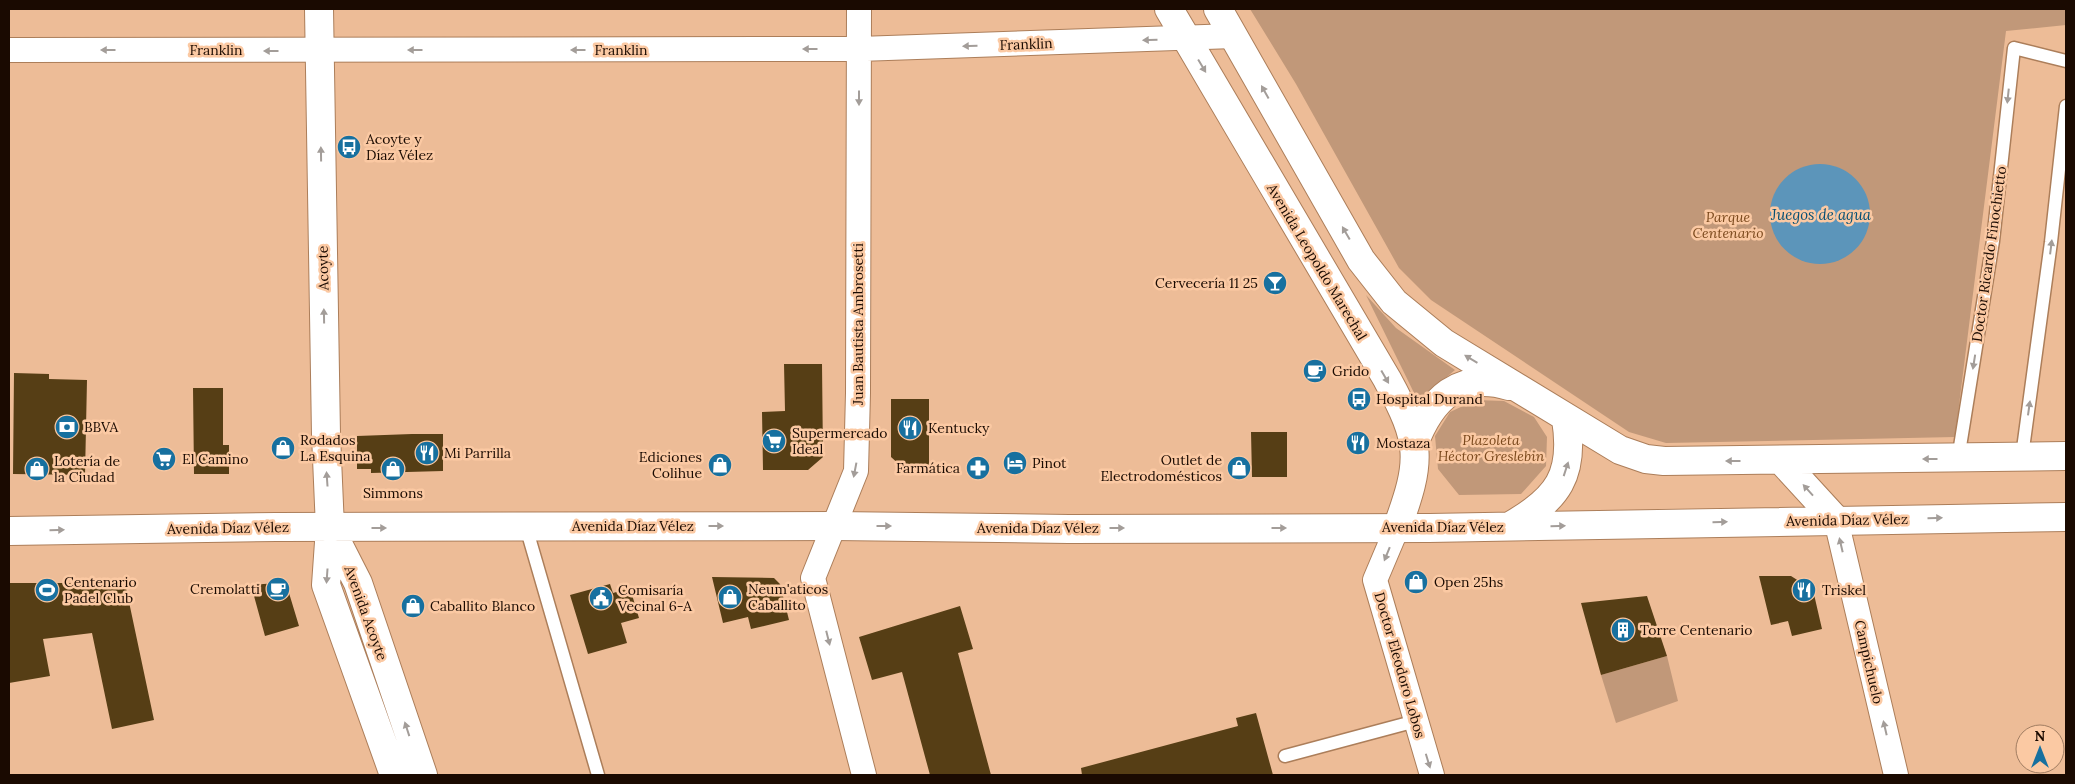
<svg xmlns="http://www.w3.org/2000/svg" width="2075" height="784" font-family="Lora,serif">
	<rect width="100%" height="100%" fill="#edbc97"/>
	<path fill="#c19879" d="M1250,9H2066V25L2006,31L1955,437L1666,443L1629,432L1431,300L1399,268L1296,84Z
		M1366,295L1396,328L1455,370L1418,401Z
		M1476,400L1504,401L1534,417L1547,437L1546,466L1521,494L1459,495L1438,469L1435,436L1450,412Z
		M1667,656L1678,701L1616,723L1601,675Z"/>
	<path fill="#5c95ba" d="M1770 214a50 50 0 1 1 100 0a50 50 0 1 1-100 0Z"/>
	<path fill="#563e15" d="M784,364H822L823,457L808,470H763L762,412L785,411Z
		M14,373L49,374V379L87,380L85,475L13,474Z
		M193,388H223V445H229V474H194Z
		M891,399H929V475H911L891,457Z
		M1251,432H1287V477H1252Z
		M412,434H443V471L371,473V469H357V436Z
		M1759,576H1791L1813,590L1822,629L1792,636L1788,621L1771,625Z
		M712,577L774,578L780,584L789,620L751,629L748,617L723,623Z
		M9,583H125L154,720L112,729L92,633L43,639L50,676L9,683Z
		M277,583L289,593L299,626L265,636L251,585Z
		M610,584L613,593L630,588L639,618L621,623L627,643L588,654L570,595Z
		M1647,596L1667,656L1601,675L1581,603Z
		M960,606L973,649L958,653L991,775H930L902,672L872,680L859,637Z
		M1256,713L1273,775H1082L1081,768L1238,726L1236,718Z"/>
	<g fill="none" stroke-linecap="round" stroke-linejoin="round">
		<g stroke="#ac7e5a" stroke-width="15">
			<path id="service" d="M2022,456L2051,242L2066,106
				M1958,459L1993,241L2014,48L2066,61
				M526,527L598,775
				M1285,756L1416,721"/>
		</g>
		<g stroke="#ac7e5a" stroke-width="26">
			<path id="minor" d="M859,9L858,393L856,471L813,578L864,775
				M9,50L859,49L1234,36
				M1836,520L1896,775
				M1397,528L1375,580L1432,775"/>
		</g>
		<g stroke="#ac7e5a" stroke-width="30">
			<path id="tertiary" d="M319,9L326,435L330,528"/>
		</g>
		<g stroke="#ac7e5a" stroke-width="30">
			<path id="secondary" d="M1169,9L1387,379C1422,443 1422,460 1397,528
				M1218,9L1361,260L1394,302L1444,343L1620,450L1646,459L1664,461L2066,456
				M1414,444C1431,399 1459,371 1509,386
				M1781,460L1836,520
				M1510,526C1558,499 1575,475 1566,419
				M330,528L358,583L423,775
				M330,528L326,585L394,775
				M9,531L276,527L835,526L1069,529L1429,528L2066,517"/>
		</g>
		<use href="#service" stroke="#fff" stroke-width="12"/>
		<use href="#minor" stroke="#fff" stroke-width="24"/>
		<use href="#tertiary" stroke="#fff" stroke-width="28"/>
		<use href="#secondary" stroke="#fff" stroke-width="28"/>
	</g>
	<defs><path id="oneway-solid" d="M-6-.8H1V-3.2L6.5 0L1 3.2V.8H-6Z" transform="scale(1.25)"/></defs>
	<g fill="#a39d99">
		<use href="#oneway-solid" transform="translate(1150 40) rotate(178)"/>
		<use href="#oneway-solid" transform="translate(970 46) rotate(178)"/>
		<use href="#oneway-solid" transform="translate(810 49) rotate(180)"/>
		<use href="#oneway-solid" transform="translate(108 50) rotate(-180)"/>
		<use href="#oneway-solid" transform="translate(415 50) rotate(180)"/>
		<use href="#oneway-solid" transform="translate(578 50) rotate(180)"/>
		<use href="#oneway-solid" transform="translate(271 51) rotate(-180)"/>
		<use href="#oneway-solid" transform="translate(1202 66) rotate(59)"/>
		<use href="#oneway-solid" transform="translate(1265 92) rotate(-119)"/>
		<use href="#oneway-solid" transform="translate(2008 96) rotate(96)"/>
		<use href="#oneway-solid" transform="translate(859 98) rotate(90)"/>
		<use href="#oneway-solid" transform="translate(321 154) rotate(-91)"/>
		<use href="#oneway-solid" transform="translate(1346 233) rotate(-120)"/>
		<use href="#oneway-solid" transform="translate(2051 247) rotate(-83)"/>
		<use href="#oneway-solid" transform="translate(324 316) rotate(-91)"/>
		<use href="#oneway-solid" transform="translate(1471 359) rotate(-149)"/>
		<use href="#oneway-solid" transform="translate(1974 362) rotate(99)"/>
		<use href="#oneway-solid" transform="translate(1385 377) rotate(60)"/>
		<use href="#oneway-solid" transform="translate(2029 408) rotate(-82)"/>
		<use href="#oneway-solid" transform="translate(1930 459) rotate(180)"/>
		<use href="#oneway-solid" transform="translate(1733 461) rotate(180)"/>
		<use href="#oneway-solid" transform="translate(1566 469) rotate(-72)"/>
		<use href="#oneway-solid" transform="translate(855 470) rotate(101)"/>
		<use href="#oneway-solid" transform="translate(327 479) rotate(-94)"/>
		<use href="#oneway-solid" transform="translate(1808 490) rotate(-132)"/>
		<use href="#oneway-solid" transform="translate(1935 518) rotate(-1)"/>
		<use href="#oneway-solid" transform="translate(1720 522) rotate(-1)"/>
		<use href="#oneway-solid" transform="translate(716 526)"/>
		<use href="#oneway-solid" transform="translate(884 526)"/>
		<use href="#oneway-solid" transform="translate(1558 526) rotate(-1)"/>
		<use href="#oneway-solid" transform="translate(379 528)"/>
		<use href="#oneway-solid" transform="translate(1117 528)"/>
		<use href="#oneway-solid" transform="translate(1279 528)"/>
		<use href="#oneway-solid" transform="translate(57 530) rotate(-1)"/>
		<use href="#oneway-solid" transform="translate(1841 545) rotate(-103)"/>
		<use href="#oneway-solid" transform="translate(1387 554) rotate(112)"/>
		<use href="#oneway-solid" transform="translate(327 576) rotate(94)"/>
		<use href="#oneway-solid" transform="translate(828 638) rotate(76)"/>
		<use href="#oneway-solid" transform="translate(1885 728) rotate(-103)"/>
		<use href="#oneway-solid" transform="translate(407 729) rotate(-108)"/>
		<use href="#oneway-solid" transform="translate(1428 761) rotate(73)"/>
	</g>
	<defs>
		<g id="bus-disc" transform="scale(1.25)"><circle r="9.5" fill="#17709f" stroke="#fbc9a3"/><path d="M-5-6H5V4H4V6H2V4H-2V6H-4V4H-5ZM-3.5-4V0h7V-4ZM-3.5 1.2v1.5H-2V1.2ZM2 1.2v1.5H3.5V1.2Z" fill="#fff"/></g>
		<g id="bar-disc" transform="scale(1.25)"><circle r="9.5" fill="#17709f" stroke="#fbc9a3"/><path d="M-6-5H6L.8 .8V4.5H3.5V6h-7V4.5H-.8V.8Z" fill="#fff"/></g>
		<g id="cafe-disc" transform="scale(1.25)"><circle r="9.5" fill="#17709f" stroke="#fbc9a3"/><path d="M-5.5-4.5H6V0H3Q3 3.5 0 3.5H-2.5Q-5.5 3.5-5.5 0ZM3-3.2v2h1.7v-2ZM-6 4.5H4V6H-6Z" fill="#fff"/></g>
		<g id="bank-disc" transform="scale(1.25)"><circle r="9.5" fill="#17709f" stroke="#fbc9a3"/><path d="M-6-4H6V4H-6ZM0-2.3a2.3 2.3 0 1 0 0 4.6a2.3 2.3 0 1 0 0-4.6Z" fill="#fff"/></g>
		<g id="restaurant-disc" transform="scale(1.25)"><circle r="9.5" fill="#17709f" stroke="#fbc9a3"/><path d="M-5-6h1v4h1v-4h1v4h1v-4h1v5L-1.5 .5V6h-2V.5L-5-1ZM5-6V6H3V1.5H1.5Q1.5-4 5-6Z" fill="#fff"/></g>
		<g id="supermarket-disc" transform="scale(1.25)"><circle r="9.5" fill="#17709f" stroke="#fbc9a3"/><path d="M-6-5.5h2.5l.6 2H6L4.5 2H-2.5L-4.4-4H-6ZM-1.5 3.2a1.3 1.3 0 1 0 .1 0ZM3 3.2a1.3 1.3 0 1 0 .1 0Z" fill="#fff"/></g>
		<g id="shop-disc" transform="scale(1.25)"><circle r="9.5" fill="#17709f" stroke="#fbc9a3"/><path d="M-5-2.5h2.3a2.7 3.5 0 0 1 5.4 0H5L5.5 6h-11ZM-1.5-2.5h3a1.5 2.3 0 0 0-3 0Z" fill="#fff"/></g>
		<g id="hotel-disc" transform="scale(1.25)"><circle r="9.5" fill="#17709f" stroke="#fbc9a3"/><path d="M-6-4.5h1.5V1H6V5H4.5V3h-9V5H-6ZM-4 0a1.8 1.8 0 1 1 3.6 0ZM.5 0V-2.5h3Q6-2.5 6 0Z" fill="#fff"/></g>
		<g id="pharmacy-disc" transform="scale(1.25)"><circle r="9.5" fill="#17709f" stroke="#fbc9a3"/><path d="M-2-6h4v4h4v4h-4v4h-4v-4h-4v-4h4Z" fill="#fff"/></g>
		<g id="stadium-disc" transform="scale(1.25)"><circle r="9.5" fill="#17709f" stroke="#fbc9a3"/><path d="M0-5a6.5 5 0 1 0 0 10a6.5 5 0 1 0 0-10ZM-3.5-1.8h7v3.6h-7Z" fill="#fff"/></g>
		<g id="civic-disc" transform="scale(1.25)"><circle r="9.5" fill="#17709f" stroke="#fbc9a3"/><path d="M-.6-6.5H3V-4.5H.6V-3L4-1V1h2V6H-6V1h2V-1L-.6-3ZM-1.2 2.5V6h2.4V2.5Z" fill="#fff"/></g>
		<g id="building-disc" transform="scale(1.25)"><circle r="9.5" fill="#17709f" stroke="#fbc9a3"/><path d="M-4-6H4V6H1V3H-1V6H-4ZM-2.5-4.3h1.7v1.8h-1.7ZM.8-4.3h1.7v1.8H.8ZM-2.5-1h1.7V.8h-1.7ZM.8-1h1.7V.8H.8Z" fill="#fff"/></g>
	</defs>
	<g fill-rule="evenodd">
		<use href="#bus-disc" x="349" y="147"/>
		<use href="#bar-disc" x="1275" y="283"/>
		<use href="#cafe-disc" x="1315" y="371"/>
		<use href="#bus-disc" x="1359" y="399"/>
		<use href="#bank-disc" x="67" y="427"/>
		<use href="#restaurant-disc" x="910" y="428"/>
		<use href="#supermarket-disc" x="774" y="441"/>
		<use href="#restaurant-disc" x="1358" y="443"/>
		<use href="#shop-disc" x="283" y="448"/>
		<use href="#restaurant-disc" x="427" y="453"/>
		<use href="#supermarket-disc" x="164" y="459"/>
		<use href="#hotel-disc" x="1015" y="463"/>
		<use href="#shop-disc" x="720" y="465"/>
		<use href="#pharmacy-disc" x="978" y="468"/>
		<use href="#shop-disc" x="1239" y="468"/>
		<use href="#shop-disc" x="37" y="469"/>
		<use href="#shop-disc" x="393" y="469"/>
		<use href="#shop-disc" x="1416" y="582"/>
		<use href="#cafe-disc" x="278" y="589"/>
		<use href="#stadium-disc" x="47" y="590"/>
		<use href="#restaurant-disc" x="1804" y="590"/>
		<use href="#shop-disc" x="730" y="597"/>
		<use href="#civic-disc" x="601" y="598"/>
		<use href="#shop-disc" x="413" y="606"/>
		<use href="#building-disc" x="1623" y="630"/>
	</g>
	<g text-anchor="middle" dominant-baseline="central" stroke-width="5" stroke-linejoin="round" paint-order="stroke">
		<g font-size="14" fill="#1a0a01" stroke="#fbc9a3">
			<text transform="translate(1026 44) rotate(-2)">Franklin</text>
			<text x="216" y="50">Franklin</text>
			<text x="621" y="50">Franklin</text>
			<text transform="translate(1989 254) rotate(-82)">Doctor Ricardo Finochietto</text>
			<text transform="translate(1317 262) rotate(59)">Avenida Leopoldo Marechal</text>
			<text transform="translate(323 268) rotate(-91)">Acoyte</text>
			<text transform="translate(858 324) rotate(-90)">Juan Bautista Ambrosetti</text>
			<text transform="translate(1847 520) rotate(-1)">Avenida Díaz Vélez</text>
			<text x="633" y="526">Avenida Díaz Vélez</text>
			<text x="1443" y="527">Avenida Díaz Vélez</text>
			<text transform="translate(228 528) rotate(-1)">Avenida Díaz Vélez</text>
			<text x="1038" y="528">Avenida Díaz Vélez</text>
			<text transform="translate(366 613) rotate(70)">Avenida Acoyte</text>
			<text transform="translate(1869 662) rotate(77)">Campichuelo</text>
			<text transform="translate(1400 665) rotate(74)">Doctor Eleodoro Lobos</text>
		</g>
		<g font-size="14" fill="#1a0a01" stroke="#fbc9a3" text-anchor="start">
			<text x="366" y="139">Acoyte y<tspan x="366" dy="16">Díaz Vélez</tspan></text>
			<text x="1258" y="283" text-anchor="end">Cervecería 11 25</text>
			<text x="1332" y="371">Grido</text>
			<text x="1376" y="399">Hospital Durand</text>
			<text x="84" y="427">BBVA</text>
			<text x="928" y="428">Kentucky</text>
			<text x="792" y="433">Supermercado<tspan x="792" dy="16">Ideal</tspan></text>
			<text x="300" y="440">Rodados<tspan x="300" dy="16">La Esquina</tspan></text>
			<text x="1376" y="443">Mostaza</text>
			<text x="444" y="453">Mi Parrilla</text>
			<text x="702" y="457" text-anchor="end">Ediciones<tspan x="702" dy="16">Colihue</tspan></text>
			<text x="182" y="459">El Camino</text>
			<text x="1222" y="460" text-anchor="end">Outlet de<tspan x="1222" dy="16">Electrodomésticos</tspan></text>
			<text x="54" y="461">Lotería de<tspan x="54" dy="16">la Ciudad</tspan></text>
			<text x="1032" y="463">Pinot</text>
			<text x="960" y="468" text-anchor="end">Farmática</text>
			<text x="393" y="493" text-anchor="middle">Simmons</text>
			<text x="64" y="582">Centenario<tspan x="64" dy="16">Padel Club</tspan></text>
			<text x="1434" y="582">Open 25hs</text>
			<text x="260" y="589" text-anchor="end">Cremolatti</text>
			<text x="748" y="589">Neum'aticos<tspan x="748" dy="16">Caballito</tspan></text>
			<text x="618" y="590">Comisaría<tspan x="618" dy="16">Vecinal 6-A</tspan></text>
			<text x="1822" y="590">Triskel</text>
			<text x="430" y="606">Caballito Blanco</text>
			<text x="1640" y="630">Torre Centenario</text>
		</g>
		<g font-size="14" font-style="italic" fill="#7b491d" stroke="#fbc9a3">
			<text x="1728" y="217">Parque<tspan x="1728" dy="16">Centenario</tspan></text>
			<text x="1491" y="440">Plazoleta<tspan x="1491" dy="16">Héctor Greslebin</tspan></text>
		</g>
		<g font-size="15" font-style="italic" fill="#055075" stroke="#fbc9a3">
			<text x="1821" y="214">Juegos de agua</text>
		</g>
	</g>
	<rect width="2075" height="784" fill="none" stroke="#1a0a01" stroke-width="20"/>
	<g transform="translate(2040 749)"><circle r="24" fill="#fbc9a3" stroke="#a17d62"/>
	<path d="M0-4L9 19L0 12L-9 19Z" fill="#17709f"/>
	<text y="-8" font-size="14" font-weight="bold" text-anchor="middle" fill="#1a0a01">N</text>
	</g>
</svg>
